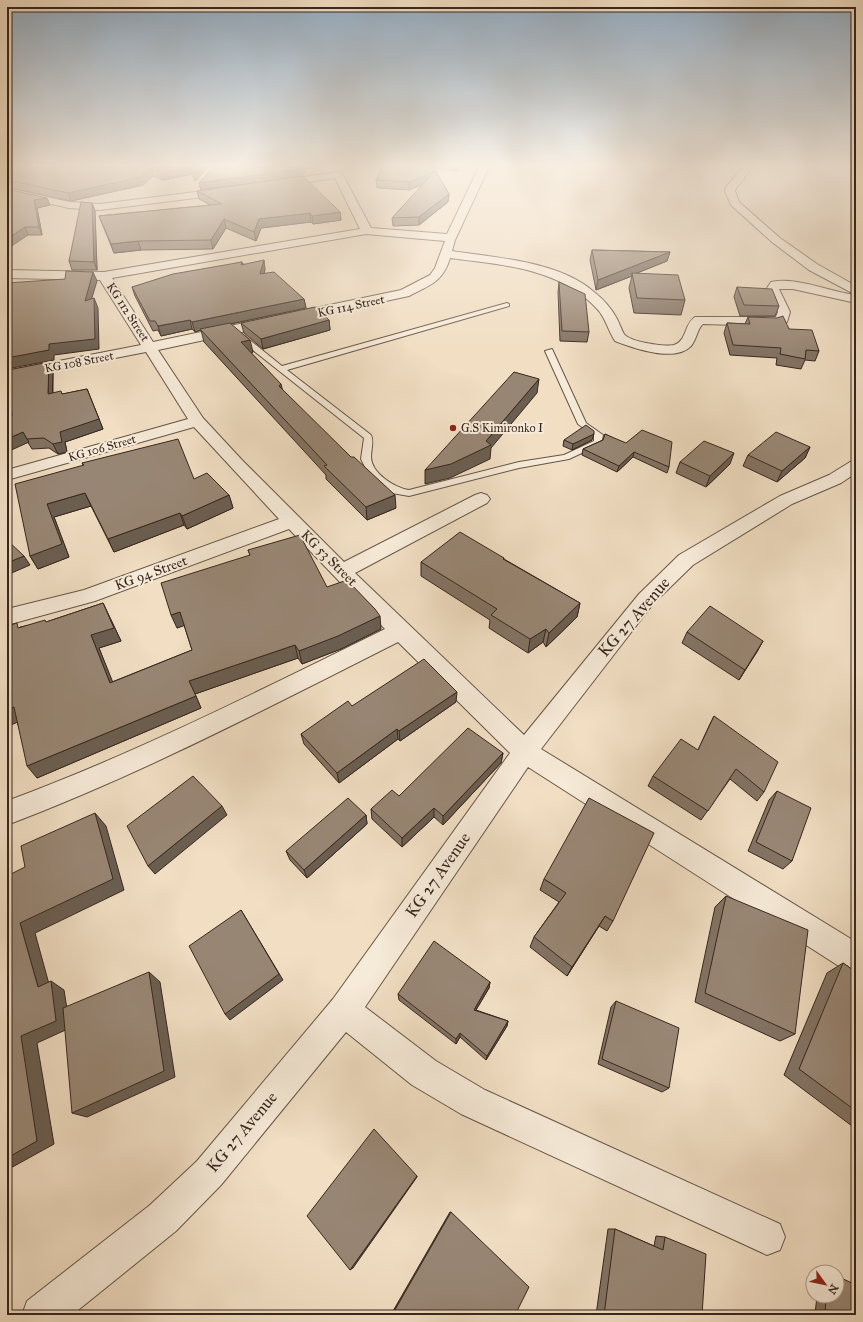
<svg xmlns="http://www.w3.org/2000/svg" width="863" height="1322" font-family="'IM FELL Great Primer',serif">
	<rect width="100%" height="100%" fill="#f1dec3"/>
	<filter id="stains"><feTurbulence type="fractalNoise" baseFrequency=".005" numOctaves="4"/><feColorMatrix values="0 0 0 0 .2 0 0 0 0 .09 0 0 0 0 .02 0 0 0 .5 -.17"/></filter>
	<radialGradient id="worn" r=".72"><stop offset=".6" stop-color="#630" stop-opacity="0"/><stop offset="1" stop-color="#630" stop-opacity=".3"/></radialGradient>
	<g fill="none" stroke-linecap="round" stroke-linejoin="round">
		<g stroke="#665547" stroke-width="2">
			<path id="lane" d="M507,303L509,304V306L287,370L371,435C374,441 371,450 371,457C371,473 395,488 409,490L519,462L564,455L594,441V436L578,424L545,351L552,349L586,423L603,435L601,444L569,459L519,468L409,496L392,493L368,473L361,459L364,438L235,336L242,334L282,366Z"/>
		</g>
		<g stroke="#665547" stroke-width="2">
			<path id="street" d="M479,167H489L455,240L452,251C497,258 559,261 594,292C603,299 611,308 616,317C619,322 621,329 624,334C630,342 664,347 674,345C687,341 684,324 695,317H776L778,312L767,288L771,282C796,276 830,292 856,295V303L793,289H779L790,312L787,322L773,326L703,324C697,329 697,339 691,346C675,363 633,348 615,341C609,332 606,320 599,311C562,268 503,265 450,258C443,282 430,285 409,296L158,350L203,418L242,460L344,562L475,495L481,493L487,495L490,499L487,503L355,573L524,735L639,594L679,555L780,496L829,475L850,462L856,461V473L841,483L792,504L693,565L653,604L541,749L856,942V974L845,970L528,767L365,1007L436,1061L485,1090L780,1224L785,1237L780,1250L767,1255L461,1114L412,1085L346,1032L221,1185L176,1231L72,1315H22L27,1301L150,1205L197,1161L333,999L510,753L398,642C269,707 142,774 7,825V801C137,753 261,690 385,629L289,529L95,601L7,625V609L84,590L279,519L194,427L7,480V470L188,419L146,352L7,379V371L141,345L100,280L7,278V270L104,272L360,229L335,178L277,187L272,184L277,181L338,172L343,175L371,228L447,234ZM366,234L445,241L435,268L430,275L401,290L153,342L112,278Z
				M743,167H753L736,188L735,191L739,202L780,238L817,264L856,286V295L809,270L772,242L731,205L725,191L726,187Z
				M7,188L69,202L100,204L227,188L232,191L227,194L100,210L69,208L7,194Z"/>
		</g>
		<use href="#lane" fill="#f6ead8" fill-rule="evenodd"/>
		<use href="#street" fill="#f6ead8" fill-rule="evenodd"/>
	</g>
	<path fill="#837364" stroke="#38271e" d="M7,167H209L195,181L193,174L163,180L153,176L143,185L71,201L7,187Z
		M214,167H310L301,176L340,212L341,220L313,224L311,222L261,228L256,241L226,228L213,249L141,250L114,253L99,216L210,205L199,199L197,191L238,185L201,190L199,183Z
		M383,167H459L458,171L434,168L449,194L448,202L419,225L393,226L392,218L423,185L409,190L377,188L376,180Z
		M7,189L50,205L37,208L42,235H28Z
		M92,203L95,211L97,270H72L69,261Z
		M592,250L670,252L667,261L637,273L685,300L681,315L634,313L629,288L632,276L596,290L590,260Z
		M242,262L243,264L265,269L264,274L304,299L306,308L231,324L253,352L251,353L283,390L396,508L367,520L326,479V475L204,342L201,330L195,332L192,329L161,336L158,330L153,331L135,296L132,287Z
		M559,282L589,332L587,342L560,341L558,292Z
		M737,287L779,306L775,316H740L734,297Z
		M748,317L789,329L819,351L815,361L805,360L801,369L776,365L777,358L730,355L724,333L727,323L745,324Z
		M329,320L330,330L263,349L244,333L241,323Z
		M53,372V393L63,394L87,389L103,429L65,442L67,452L58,454L49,448L32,449L12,416Z
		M605,434L669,467L667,473L633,457L617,472L582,455L583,449L603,440Z
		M564,440H592L572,450L563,446Z
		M810,447L805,458L777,482L743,466L748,455Z
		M680,462L730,464L706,487L676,473Z
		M82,463L194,479L229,495L233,508L187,529L184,525L114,552L91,506L54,517L69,557L38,569L30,556L83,465Z
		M248,550L327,587L381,629L341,649L302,664L298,658L195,694L201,708L37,778L17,722L20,627L46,622L103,603L121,641L99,648L112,682L192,650L184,625L177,628L250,555Z
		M504,558V559L580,603L577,617L546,647L543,642L528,653L489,628L490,620L421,576V562Z
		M687,632L763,641L739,680L682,643Z
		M456,702L400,741L398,739L339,783L304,744L301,734L352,706Z
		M714,716L764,792L757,801L730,779L701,820L648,786L653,776L698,750L709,726Z
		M503,753L501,763L443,825L434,817L402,847L372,819L371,809L399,796Z
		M777,791L792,861L783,869L748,851L769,800Z
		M366,815L367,824L307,878L290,860L286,851Z
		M544,879L613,921L607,931L599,926L567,976L530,947L534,937L559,902L540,890Z
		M726,896L795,1034L780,1041L695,1002L715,907Z
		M843,963L856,972V1129L784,1075L827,973Z
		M490,982L489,988L476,1010L508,1021L507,1026L486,1060L460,1037L456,1044L399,1000L398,994Z
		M616,1001L669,1088L662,1092L598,1064L611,1007Z
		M450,1212H451L392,1315L393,1311Z
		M608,1229H615L654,1246L656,1236L665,1237L702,1315H596Z
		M819,1270L828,1271L829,1272H818Z
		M817,1296H837L856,1315H814V1314H815Z"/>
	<path fill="#6a5e51" stroke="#38271e" d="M191,167H209L195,181L193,174L163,180L161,173Z
		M303,167H310L301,177L201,190L199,183Z
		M151,168L153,176L143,185L71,201L68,193Z
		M434,172V180L409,190V182Z
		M449,194L448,202L419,225V217Z
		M47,198L50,205L37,208L42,235L39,227L34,200Z
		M92,203L95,211L97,270L94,262Z
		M340,212L341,220L313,224L312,216Z
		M310,213L311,222L261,228L256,241L254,232L259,219Z
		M224,219L226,228L213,249L211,240Z
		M25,227L28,235L7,249V239Z
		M138,241L141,250L114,253L111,244Z
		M670,252L667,261L632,275V273V276L596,290L598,280Z
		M264,260L265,269L262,284L260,274Z
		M93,272L97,281L88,311L85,301Z
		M94,298L98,308L99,349L54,355V360L12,368L10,363L7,364V353L49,344Z
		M304,299L306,308L201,330L200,329L201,330L195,332L192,322Z
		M190,320L192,329L161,336L158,326Z
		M329,320L330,330L263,349L261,339Z
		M250,340L253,352L244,355L241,342Z
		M49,362L53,372L52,404L48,394Z
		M539,379L537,393L491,448L490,459L450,478L425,484V470L486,441Z
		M281,384L284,396L279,386Z
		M87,389L103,429L65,442L67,452L58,454L53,444Z
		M23,432L29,442L7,452V439Z
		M594,434L592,440L572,450L573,444Z
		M810,447L805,458L777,482L782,471Z
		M634,452L633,457L617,472L619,466Z
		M734,453L730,464L706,487L710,476Z
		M85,493L91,506L54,517L69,557L38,569L30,556L47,504Z
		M229,495L233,508L187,529L182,516Z
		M395,495L396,508L367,520L366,507Z
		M180,513L184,525L114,552L108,539Z
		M24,556L30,565L7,575V563Z
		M103,603L121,641L99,648L118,695L110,683L91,635Z
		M580,603L577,617L546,647L549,633Z
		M180,612L186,625L177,628L171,615Z
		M380,616L381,629L341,649L302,664L299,651Z
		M546,629L543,642L528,653L530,639Z
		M763,641L757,652L739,680L745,670Z
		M295,645L298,658L195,694L189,681Z
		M457,692L456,702L400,741L399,731Z
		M196,696L201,708L37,778L27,766Z
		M14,707L24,719L7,727V710Z
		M397,729L398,739L339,783L337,773Z
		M503,753L501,763L443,825V816Z
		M222,806L227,815L155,874L148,866Z
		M434,808V817L402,847V838Z
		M95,813L106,826L124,890L35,933L52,995L38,987L20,923Z
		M366,815L367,824L307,878L304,870Z
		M241,910L283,980L230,1020L225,1014Z
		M605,916L599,926L567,976L572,967Z
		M149,972L160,982L175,1077L87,1117L72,1113Z
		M51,981L64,990L70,1028L37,1043L54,1144L7,1170V1158L21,1036Z
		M490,982L489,988L473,1015L474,1010Z
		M508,1021L507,1026L486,1060L487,1056Z
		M460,1033V1037L456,1044V1039Z
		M417,1176V1177L353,1268L350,1270Z"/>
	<path fill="#988674" stroke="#38271e" d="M7,167H191L161,173L151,168L141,177L68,193L7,180Z
		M192,167H200L193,174Z
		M214,167H303L300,169L199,183Z
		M383,167H433L449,194L419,217L392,218L434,172L409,182L376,180Z
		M303,176L340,212L312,216L310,213L259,219L254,232L224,219L211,240L138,241L111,244L99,216L222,204L197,191Z
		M7,189L47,198L34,200L39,227H25L7,239Z
		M81,202L92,203L94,262L69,261Z
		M592,250L670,252L598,280Z
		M264,260L260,274L274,272L304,299L192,322L190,320L158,326L155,321H150L132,287L173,274L242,262L241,265Z
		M66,271L93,272L85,301L94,298L95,339L49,344V350L7,358V283L65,279Z
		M632,273L678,275L685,300L637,298Z
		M559,282L585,294L589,332L562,331Z
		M737,287L772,289L779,306L744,305Z
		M315,307L329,320L261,339L241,323Z
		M783,316L789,329L812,330L819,351L806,350L805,359L780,354L781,348L733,345L727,323L750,324L748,317L777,318Z
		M230,323L250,340L241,342L281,384L279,386L351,457H354L395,495L366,507L324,466L327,465L200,329Z
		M49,362L48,394L61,391L62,394L87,389L99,419L60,432L62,442L53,444L44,438L27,439L23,432L7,439V417L12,416L8,370Z
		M514,372L539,379L486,441L491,445L451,464L425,470Z
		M586,425L594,431V434L573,444L564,440Z
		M642,430L672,442L669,467L634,452L619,466L583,449L603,440L605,434L626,443Z
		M776,432L810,447L782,471L748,455Z
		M178,439L194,479L207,473L229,495L182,516L180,513L108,539L85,493L47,504L62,544L30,556L15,484L84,465L82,463Z
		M704,441L734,453L710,476L680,462Z
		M460,532L504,558L503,559L580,603L549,633L546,629L530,639L491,615L497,609L421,562Z
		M300,535L327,587L347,580L375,609L380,616L338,636L299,651L295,645L189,681L196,696L27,766L14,707L7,710V626L17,623L18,628L45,620L46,622L103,603L114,628L91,635L110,683L192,650L180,612L171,615L161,583L250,555L248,550Z
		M7,540L24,556L7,563Z
		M710,606L763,641L745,670L687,632Z
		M424,659L457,692L399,731L397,729L337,773L301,734L348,701L352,706Z
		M714,716L778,762L764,792L736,769L708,811L653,776L681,739L698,750Z
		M468,728L503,753L443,816L434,808L402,838L371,809L392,790L399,796Z
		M193,776L222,806L148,866L127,826Z
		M777,791L811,808L792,861L756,842Z
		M348,798L366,815L304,870L286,851Z
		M589,798L654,833L613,921L605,916L572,967L534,937L566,893L544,879Z
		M95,813L113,879L20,923L38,987L51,981L56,1021L21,1036L37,1141L7,1158V876L25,867L21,846Z
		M726,896L808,930L795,1034L705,993Z
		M241,910L279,974L225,1014L189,946Z
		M434,941L490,982L474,1010L508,1021L487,1056L460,1033L456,1039L398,994Z
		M843,963L856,972V1111L799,1069Z
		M149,972L164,1071L72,1113L63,1008Z
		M616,1001L679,1028L669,1088L602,1059Z
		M374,1129L417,1176L350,1270L307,1216Z
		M451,1212L529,1287L515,1315H392Z
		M615,1229L663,1250L665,1237L706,1254L702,1315H604Z
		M837,1276L856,1285V1315H825L826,1296H837Z"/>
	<linearGradient id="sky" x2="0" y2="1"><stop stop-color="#92acc3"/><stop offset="0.47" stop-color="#f9f0e4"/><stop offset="1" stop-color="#f9f0e4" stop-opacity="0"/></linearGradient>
	<rect width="863" height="352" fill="url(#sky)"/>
	<circle fill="#8f2418" stroke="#f6ead8" stroke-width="1.5" cx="453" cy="428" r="4"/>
	<g text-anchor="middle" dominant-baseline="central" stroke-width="4" stroke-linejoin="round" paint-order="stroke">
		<g font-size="12" fill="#38271e" stroke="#f6ead8">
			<text transform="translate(351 306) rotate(-12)">KG 114 Street</text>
			<text transform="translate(128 312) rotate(57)">KG 112 Street</text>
			<text transform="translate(79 362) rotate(-11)">KG 108 Street</text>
			<text transform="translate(102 448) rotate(-16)">KG 106 Street</text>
		</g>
		<g font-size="12" fill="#38271e" stroke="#f6ead8" text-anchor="start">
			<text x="461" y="428">G.S Kimironko I</text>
		</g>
		<g font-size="14" fill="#38271e" stroke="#f6ead8">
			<text transform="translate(329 558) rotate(45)">KG 53 Street</text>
			<text transform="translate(151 573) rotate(-20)">KG 94 Street</text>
		</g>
		<g font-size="17" fill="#38271e" stroke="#f6ead8">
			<text transform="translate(634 617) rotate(-49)">KG 27 Avenue</text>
			<text transform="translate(438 875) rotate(-55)">KG 27 Avenue</text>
			<text transform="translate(242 1132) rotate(-50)">KG 27 Avenue</text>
		</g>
	</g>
	<rect width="863" height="1322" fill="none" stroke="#f1dec3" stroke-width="24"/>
	<rect x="8" y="8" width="847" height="1306" fill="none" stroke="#38271e" stroke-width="2"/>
	<rect x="12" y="12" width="839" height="1298" fill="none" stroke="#38271e"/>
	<g transform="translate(825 1284) rotate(123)"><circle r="19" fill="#f6ead8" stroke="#aa9c8e"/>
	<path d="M0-3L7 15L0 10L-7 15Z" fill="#8f2418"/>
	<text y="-6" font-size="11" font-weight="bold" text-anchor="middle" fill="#38271e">N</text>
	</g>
	<rect width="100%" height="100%" filter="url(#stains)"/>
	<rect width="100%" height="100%" fill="url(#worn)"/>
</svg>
